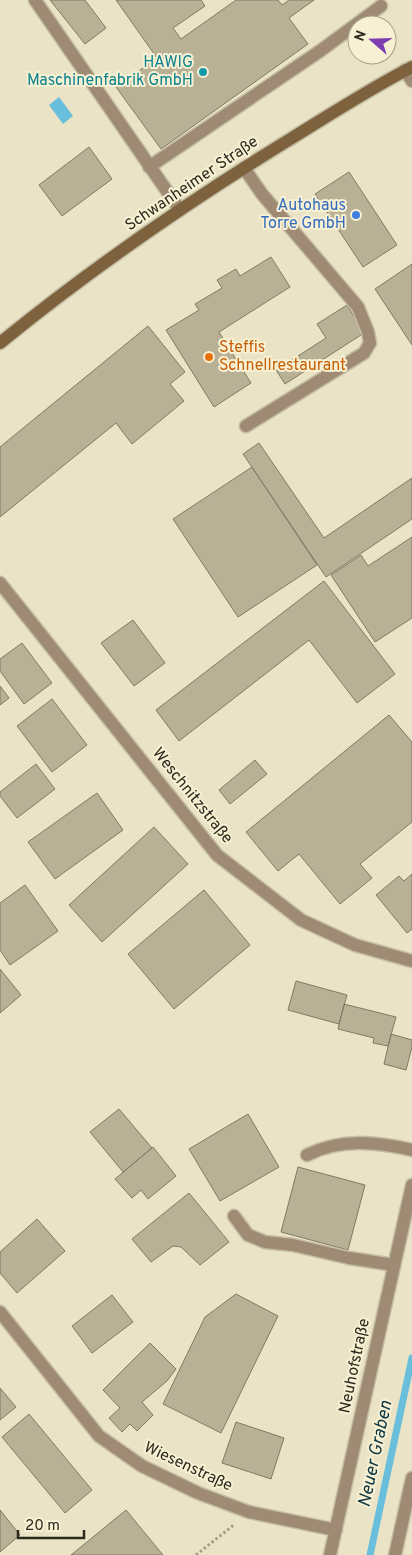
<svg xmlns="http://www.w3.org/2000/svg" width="412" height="1555" font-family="Overpass,sans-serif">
	<rect width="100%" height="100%" fill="#eae3c6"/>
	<path fill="#68bedb" d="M59,97L73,116L63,124L49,105Z"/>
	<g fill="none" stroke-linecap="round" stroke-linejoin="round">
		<path stroke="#68bedb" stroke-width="7" d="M370,1555L412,1358"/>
	</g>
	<path fill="#b8b196" stroke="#817b61" d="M50,0H85L106,28L85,44Z
		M116,0H201L205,6L173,28L181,39L236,0H278L282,5L289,0H314L289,18L308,44L161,149L116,87L157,58Z
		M89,147L112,179L62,216L39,185Z
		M349,172L397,245L363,267L315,194Z
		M271,257L290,287L219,332L251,383L214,407L166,330L199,310L195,304L222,288L217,280L236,269L240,276Z
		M412,264V345L375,289Z
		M347,305L364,333L285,384L276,370L326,338L317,324Z
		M148,326L185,372L170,384L184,401L132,444L116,423L0,517V447Z
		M259,443L324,538L412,478V519L326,577L243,454Z
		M252,467L317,565L238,617L173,519Z
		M412,537V618L375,642L331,575L361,555L368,566Z
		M324,581L395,674L357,703L309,640L179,741L156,710Z
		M133,620L165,663L134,686L101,643Z
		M22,643L52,683L24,704L0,671V659Z
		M0,686L9,698L0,705Z
		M52,699L87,745L52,772L17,726Z
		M389,715L412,742V822L360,864L372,878L340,904L299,854L278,871L246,832Z
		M255,760L267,774L230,804L219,790Z
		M36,764L55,789L17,818L0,796V792Z
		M97,793L123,830L55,879L28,842Z
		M154,827L188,864L102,942L69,905Z
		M412,874V929L407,933L376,895L399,876L404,881Z
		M25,885L58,931L10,965L0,950V903Z
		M204,890L250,945L174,1009L128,954Z
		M0,969L21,995L0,1013Z
		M296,981L347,995L339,1024L288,1010Z
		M344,1004L396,1017L388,1046L373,1043L374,1038L338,1029Z
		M391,1034L412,1040V1047L406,1070L384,1064Z
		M119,1109L152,1148L123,1172L90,1132Z
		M248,1114L279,1167L220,1201L189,1149Z
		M153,1147L176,1176L148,1199L141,1190L132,1198L115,1179Z
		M298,1167L365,1185L348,1250L281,1232Z
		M189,1193L229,1242L200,1265L181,1247L173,1246L151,1262L132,1239Z
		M37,1219L65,1251L17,1293L0,1273V1252Z
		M236,1294L278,1316L221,1433L163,1404L205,1317Z
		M112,1295L133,1322L92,1353L72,1326Z
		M150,1343L176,1369L167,1381L142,1402L153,1415L137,1431L130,1424L122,1432L109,1418L120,1408L103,1390Z
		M0,1388L16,1407L0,1420Z
		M29,1414L92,1490L65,1513L2,1437Z
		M236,1422L284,1438L271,1479L222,1463Z
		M0,1510L20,1535L0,1552Z
		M126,1510L163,1555H71Z"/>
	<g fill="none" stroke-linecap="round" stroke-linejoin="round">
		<g stroke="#c4bea5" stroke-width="15">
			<path id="lane" d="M35,0L180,210
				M405,70L412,81
				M149,167L320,51L381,6
				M244,168L262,194L358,307L368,332L370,343L364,353L246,426
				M307,1155C340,1138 377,1142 412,1150
				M234,1216L248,1235L265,1242L293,1245L349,1258L394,1265
				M395,1555L412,1478"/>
		</g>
		<g stroke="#c4bea5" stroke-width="15">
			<path id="street" d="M0,583L217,855L301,920L355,945L412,961
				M0,1312L99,1436L142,1466L198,1493L249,1512L336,1530
				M330,1555L412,1185"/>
		</g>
		<g stroke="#c4bea5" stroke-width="15">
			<path id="secondary" d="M0,343C92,268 191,200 292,138C331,114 371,88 412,67"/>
		</g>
		<path stroke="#a49e88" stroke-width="3" stroke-dasharray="2.5 2.5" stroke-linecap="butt" d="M196,1555L235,1524"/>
		<use href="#lane" stroke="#9f8b73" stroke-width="12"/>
		<use href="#street" stroke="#9f8b73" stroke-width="12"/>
		<use href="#secondary" stroke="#7e623e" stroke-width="12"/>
	</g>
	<circle fill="#0f9aa8" stroke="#f7f0d3" stroke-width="2" cx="203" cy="72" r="5"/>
	<circle fill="#3f7fe0" stroke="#f7f0d3" stroke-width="2" cx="356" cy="215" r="5"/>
	<circle fill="#e8710a" stroke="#f7f0d3" stroke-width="2" cx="209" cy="357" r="5"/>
	<g text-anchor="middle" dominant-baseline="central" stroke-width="4" stroke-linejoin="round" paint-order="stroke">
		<g font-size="16" fill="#0d838f" stroke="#f7f0d3" text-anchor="end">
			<text x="193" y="63">HAWIG<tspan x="193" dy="18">Maschinenfabrik GmbH</tspan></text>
		</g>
		<g font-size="16" fill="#2d2a1f" stroke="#f7f0d3">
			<text transform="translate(192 184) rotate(-34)">Schwanheimer Straße</text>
			<text transform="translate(192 796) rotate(51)">Weschnitzstraße</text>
			<text transform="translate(355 1366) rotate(-78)">Neuhofstraße</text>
			<text transform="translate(188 1467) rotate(25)">Wiesenstraße</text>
		</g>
		<g font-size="16" fill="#366cbe" stroke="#f7f0d3" text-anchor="end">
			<text x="346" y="206">Autohaus<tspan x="346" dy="18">Torre GmbH</tspan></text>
		</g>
		<g font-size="16" fill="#c56008" stroke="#f7f0d3" text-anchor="start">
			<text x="219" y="348">Steffis<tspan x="219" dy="18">Schnellrestaurant</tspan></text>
		</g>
		<g font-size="18" font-style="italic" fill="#0d3643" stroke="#f7f0d3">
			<text transform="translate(376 1454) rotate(-78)">Neuer Graben</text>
		</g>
	</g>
	<g transform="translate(372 40) rotate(290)"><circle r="24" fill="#f7f0d3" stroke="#a6a18b"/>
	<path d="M0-4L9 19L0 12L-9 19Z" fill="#7d3cb0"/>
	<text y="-8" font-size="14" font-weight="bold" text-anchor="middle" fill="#2d2a1f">N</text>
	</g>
	<path d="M18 1530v8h66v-8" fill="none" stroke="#2d2a1f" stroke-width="2.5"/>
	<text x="25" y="1530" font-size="15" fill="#2d2a1f" stroke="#f7f0d3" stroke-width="4" paint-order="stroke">20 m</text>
</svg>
